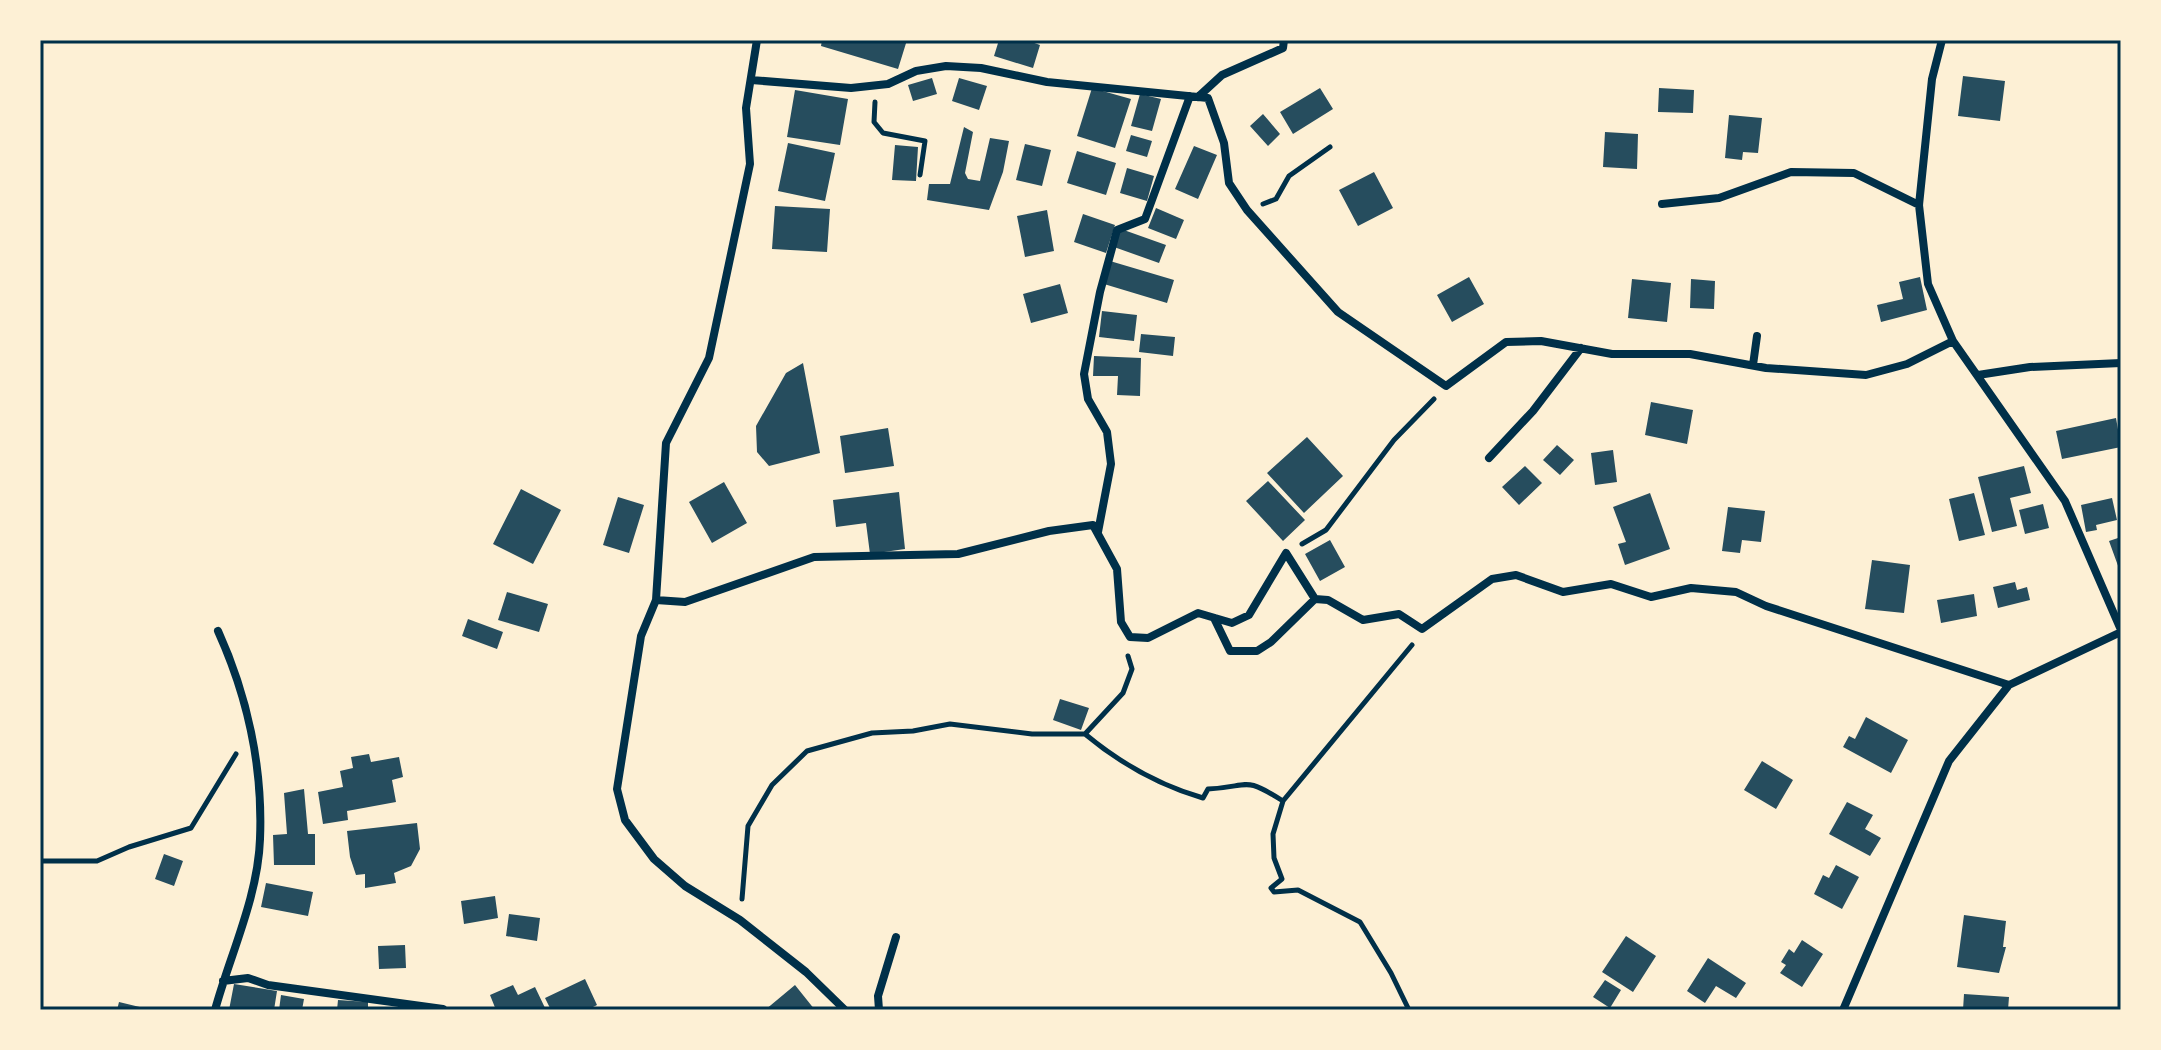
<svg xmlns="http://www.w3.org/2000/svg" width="2161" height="1050" font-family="Roboto,sans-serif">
	<rect width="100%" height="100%" fill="#fdf0d5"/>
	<path fill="#264d5e" d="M822,40H907L898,69L821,46Z
		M999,40H1026L1040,45L1033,68L994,56Z
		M1963,76L2005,81L2000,121L1958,116Z
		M932,78L937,94L913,101L908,85Z
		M959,78L987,86L979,110L952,101Z
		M1092,88L1131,99L1115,148L1077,136Z
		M1320,88L1333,109L1293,134L1280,112Z
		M1659,88L1694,90L1693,113L1658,112Z
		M795,90L848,99L840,145L787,137Z
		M1140,94L1161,99L1152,131L1131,126Z
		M1263,114L1280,134L1268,146L1250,126Z
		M1729,115L1762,118L1758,153L1743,152L1742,160L1725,158Z
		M964,127L973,132L965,173L968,179L980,181L990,138L1009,141L1003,172L989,210L927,200L929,184H950Z
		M1605,132L1638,134L1637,169L1603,167Z
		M1131,135L1152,141L1147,157L1126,151Z
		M788,143L835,153L825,201L778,191Z
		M1025,144L1051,150L1042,186L1016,180Z
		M895,145L918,147L916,181L892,180Z
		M1194,146L1217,155L1198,199L1175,189Z
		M1077,151L1116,163L1106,195L1067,183Z
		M1127,168L1154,176L1147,201L1120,193Z
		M1374,172L1393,208L1358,226L1339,190Z
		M775,206L830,209L827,252L772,249Z
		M1156,208L1184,220L1176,239L1148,228Z
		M1047,210L1054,251L1025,257L1017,216Z
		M1083,214L1115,225L1106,253L1074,242Z
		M1121,229L1166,245L1159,263L1114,247Z
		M1110,261L1174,280L1167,303L1104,284Z
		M1469,277L1484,304L1452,322L1437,295Z
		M1920,277L1927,310L1881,322L1877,305L1903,299L1899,282Z
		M1632,279L1671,283L1667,322L1628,318Z
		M1691,279L1715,281L1714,309L1690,308Z
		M1060,284L1068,313L1031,323L1023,294Z
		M1102,311L1137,315L1134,341L1099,337Z
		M1141,334L1175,337L1173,356L1139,352Z
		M1094,356L1141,358L1140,396L1117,395L1118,376H1093Z
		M803,363L820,453L769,466L757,452L756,426L786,373Z
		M1651,402L1693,410L1687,444L1645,435Z
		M2116,418L2121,447L2062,459L2056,431Z
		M888,428L894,466L845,473L840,436Z
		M1307,437L1343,476L1304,513L1267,473Z
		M1557,445L1574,460L1560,475L1543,460Z
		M1613,450L1617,482L1595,485L1591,453Z
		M1525,466L1542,483L1519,505L1502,487Z
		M2024,466L2031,493L2010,498L2017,526L1992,532L1978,477Z
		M1268,481L1305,520L1283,541L1246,501Z
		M724,482L747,523L712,543L689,502Z
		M521,489L561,510L533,564L493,544Z
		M899,492L905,549L870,554L866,523L836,527L833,500Z
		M1650,493L1670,549L1625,565L1618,544L1626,542L1613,507Z
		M1974,493L1985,535L1959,541L1949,499Z
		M618,497L644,505L629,553L603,545Z
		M2112,498L2117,520L2096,525L2097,530L2086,532L2081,505Z
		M2043,504L2049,528L2025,534L2019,510Z
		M1728,507L1765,511L1761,542L1742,540L1740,553L1722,551Z
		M2121,537V574L2109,541Z
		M1330,540L1345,567L1320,581L1305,554Z
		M1872,560L1910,565L1904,613L1865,609Z
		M2015,582L2017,590L2027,587L2030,600L1998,608L1993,587Z
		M507,592L548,604L539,632L498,620Z
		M1974,594L1977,616L1941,623L1937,600Z
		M468,619L503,632L497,649L462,636Z
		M1060,699L1089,708L1081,730L1053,720Z
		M1866,717L1908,740L1891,773L1843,747L1849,736L1855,739Z
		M369,754L371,762L399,757L403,777L392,780L396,802L347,811L348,820L323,824L318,792L343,787L340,771L353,768L351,757Z
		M1762,761L1793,780L1776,809L1744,790Z
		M304,789L308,834H315V865H274L273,835L287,834L284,793Z
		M1847,802L1873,815L1865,829L1881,838L1870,856L1829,834Z
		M417,823L420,849L411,866L394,873L396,883L365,888V874L356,875L350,857L347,831Z
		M164,854L183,861L174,886L155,879Z
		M1836,865L1859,877L1842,909L1814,894L1823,875L1829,878Z
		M266,883L313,892L308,916L261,907Z
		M495,896L498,918L464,924L461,901Z
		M509,914L540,918L537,941L506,936Z
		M1964,915L2006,921L2003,947H2006L1999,973L1957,967Z
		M1626,936L1656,956L1633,992L1602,972Z
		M1802,940L1823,954L1802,987L1780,973L1786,965L1781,962L1789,949L1794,953Z
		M405,945L406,968L379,969L378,946Z
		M1708,958L1746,983L1736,998L1716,986L1705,1003L1687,991Z
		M585,979L597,1005L587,1010H551L545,998Z
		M1605,980L1621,990L1610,1008L1593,997Z
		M234,984L277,991L274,1010H229Z
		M513,985L518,995L535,987L546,1010H496L490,995Z
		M795,985L815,1010H765Z
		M1964,994L2009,997L2008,1010H1963Z
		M281,995L304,999L302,1010H279Z
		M338,1000L368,1002V1010H337Z
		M119,1002L148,1009L147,1010H117Z"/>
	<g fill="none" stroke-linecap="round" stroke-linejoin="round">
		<path stroke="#003049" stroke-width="5" d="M875,102L874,122L883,133L925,141L920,175
			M1263,204L1276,199L1289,176L1330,147
			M1302,544L1326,530L1394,440L1434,399
			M1085,734L1123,693L1132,669L1128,656
			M40,861H97L129,847L191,828L236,754
			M742,899L748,826L772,785L807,751L872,733L913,731L950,724L1032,734H1085C1121,764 1158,785 1203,798L1208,789C1251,787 1242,775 1283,801
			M1409,1010L1391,973L1360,922L1298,890L1274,892L1271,888L1282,879L1274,858L1273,834L1283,801L1412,645"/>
		<path stroke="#003049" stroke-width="8" d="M757,40L746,108L750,164L709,358L666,443L656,600L641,636L617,789L625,820L654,859L685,886L740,920L806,972L845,1010
			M1942,40L1932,79L1919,205L1928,284L1953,341L2065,501L2121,630
			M751,80L851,88L888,84L916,71L946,66L981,68L1047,82L1208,98L1224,143L1229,183L1247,210L1338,312L1446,386L1506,342L1541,341L1612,354H1690L1766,368L1866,375L1907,364L1953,341
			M1198,97L1222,75L1283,48L1284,40
			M1662,204L1719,198L1791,172L1854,173L1919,205
			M1753,365L1757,336
			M1978,375L2030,367L2121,363
			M1489,458L1533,411L1581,348
			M1098,532L1111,464L1107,432L1088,399L1084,374L1100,292L1117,230L1145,219L1190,96
			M656,600L685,602L814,557L958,554L1049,531L1093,525L1117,569L1121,622L1130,637L1148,638L1198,613L1232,623L1249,615L1286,553L1315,599
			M1214,618L1230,651H1257L1271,642L1315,599L1328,600L1363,620L1399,614L1422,629L1492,579L1516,575L1563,592L1611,584L1651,597L1691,588L1736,592L1766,606L2009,685
			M223,981L248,978L268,985L443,1009
			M215,1010C230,955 258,897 260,839C263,767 247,695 218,631
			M879,1010L878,996L896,937
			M1843,1010L1949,761L2009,685L2121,632"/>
	</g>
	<rect width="2161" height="1050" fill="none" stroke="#fdf0d5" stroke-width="84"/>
	<rect x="42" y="42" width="2077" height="966" fill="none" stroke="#003049" stroke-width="3"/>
</svg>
